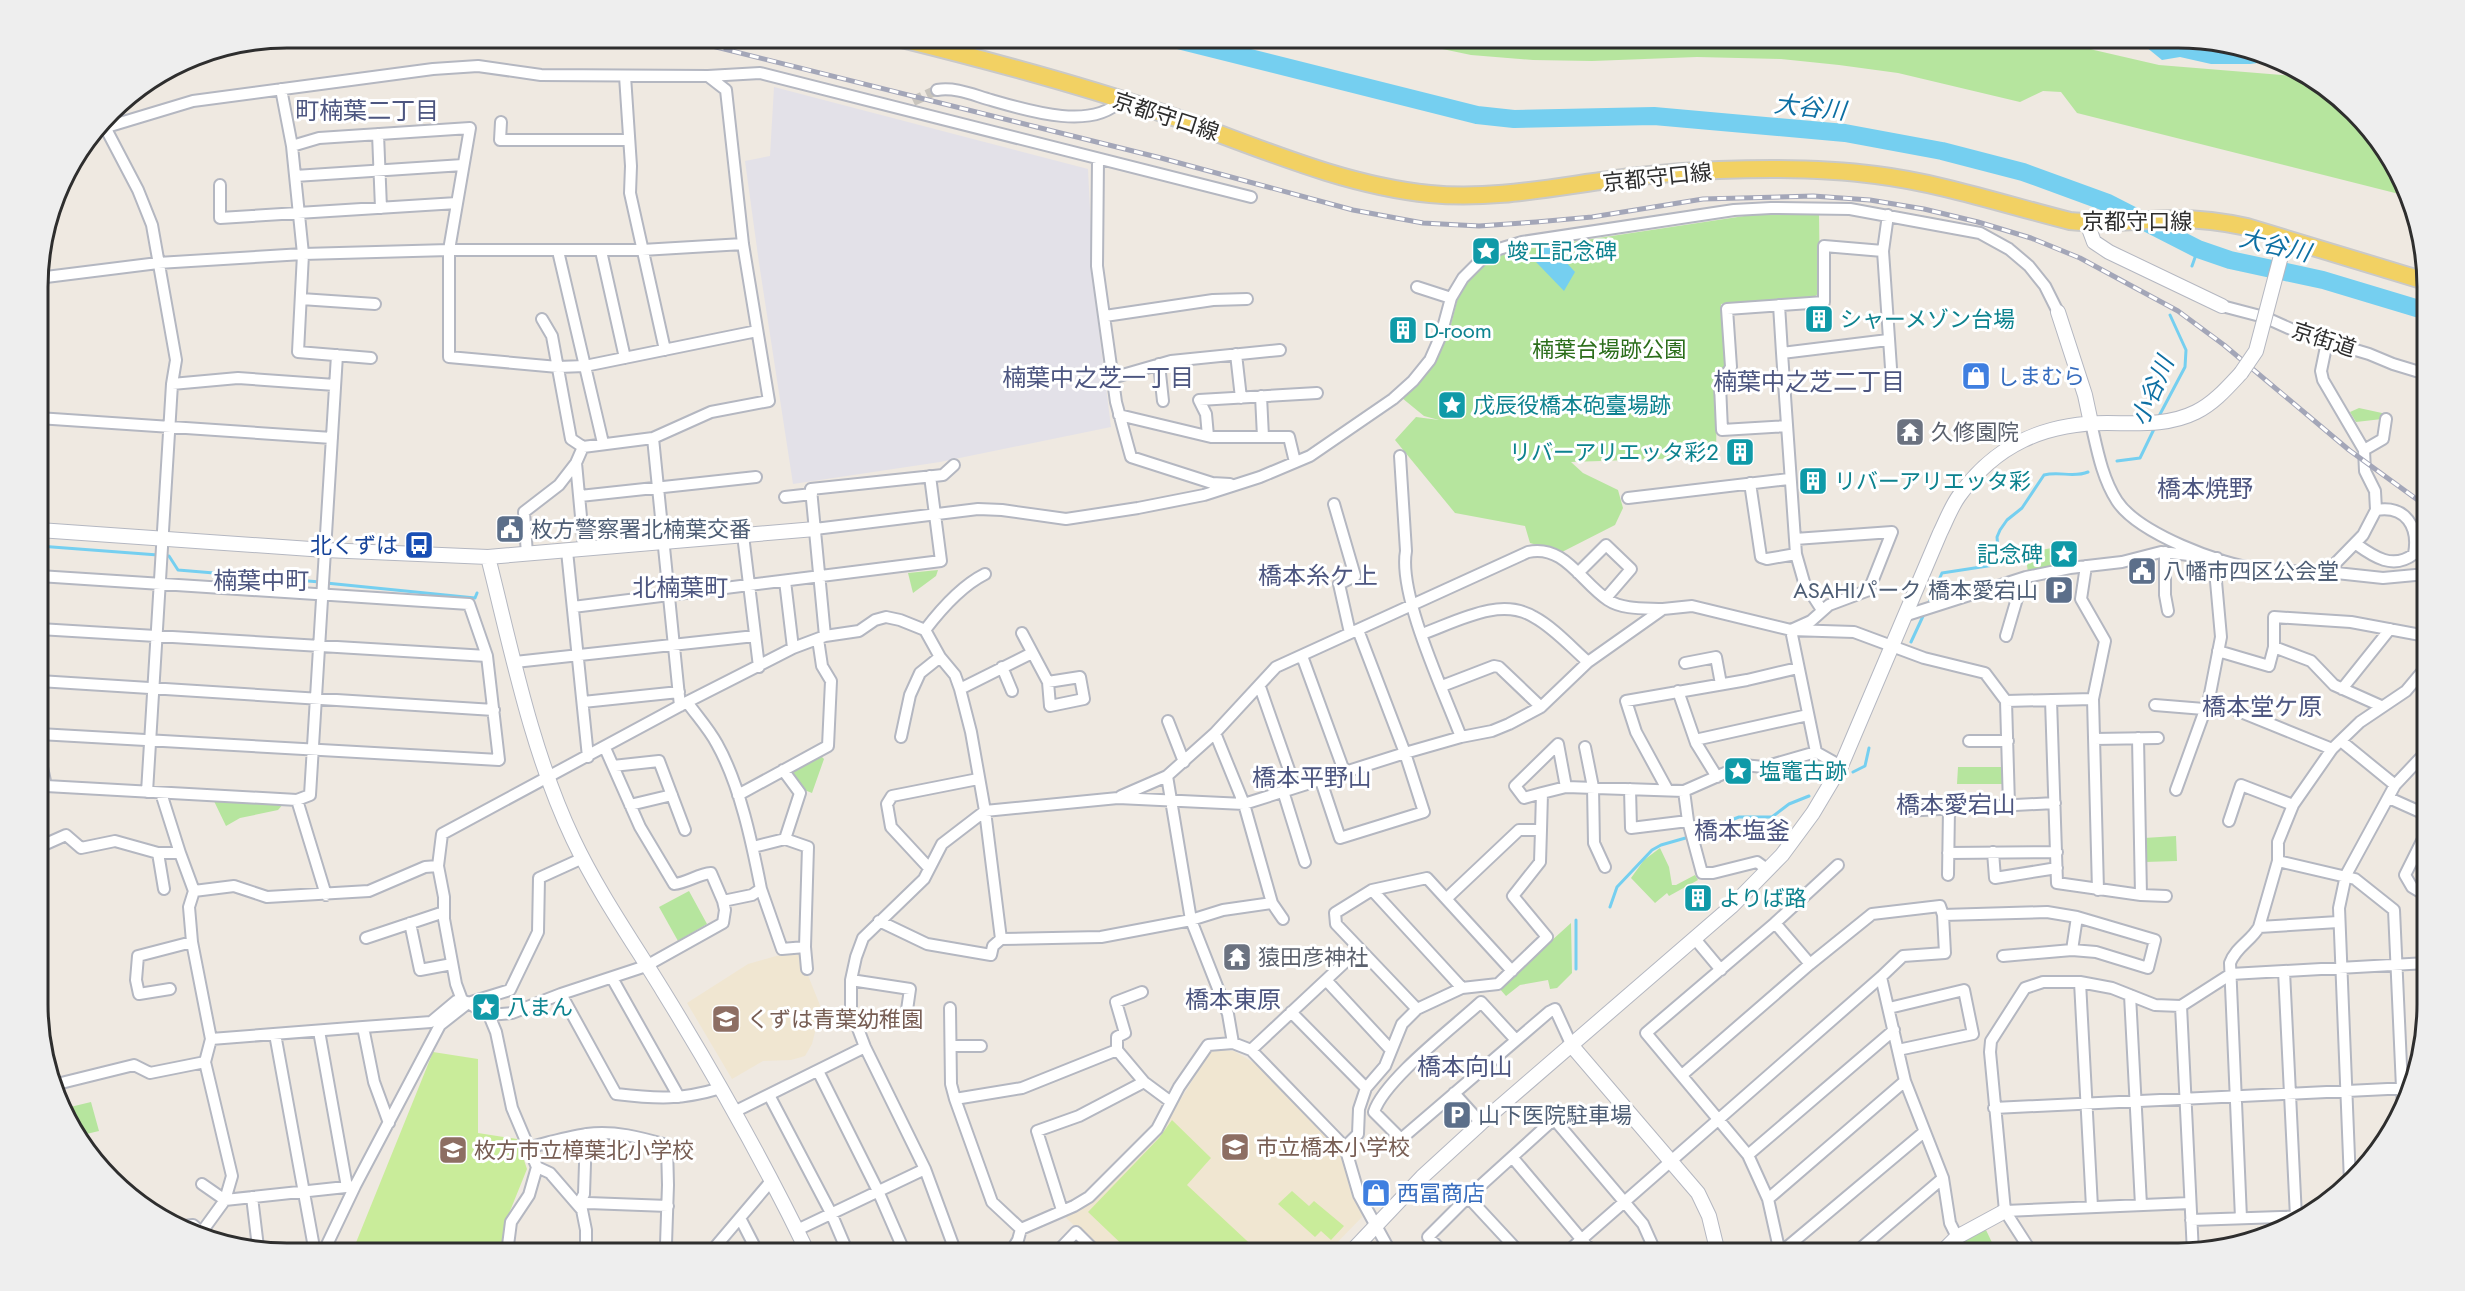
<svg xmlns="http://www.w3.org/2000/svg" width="2465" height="1291" font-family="Jost,'Noto Sans JP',sans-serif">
	<rect width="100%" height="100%" fill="#efe9e1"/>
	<path fill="#e3e1e8" d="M774,87L1088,169L1094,290L1111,427L940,462L793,484L759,263L745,161L770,156Z"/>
	<path fill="#f0e6d1" d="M798,950L821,1008L812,1044L805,1056L791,1060L763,1061L732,1079L687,1003L748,964Z
		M1212,1049L1234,1051L1259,1066L1341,1153L1352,1197L1361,1212L1362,1217L1327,1253H1104L1063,1215L1078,1211L1090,1204L1157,1137Z"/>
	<path fill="#b6e59e" d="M1390,38H2057L2094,50L2159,65L2308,77L2343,100L2385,148L2403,195L2077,113L2061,92L2043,91L2020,102L1898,73L1839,65L1781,59L1697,57L1592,61L1533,60L1471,55Z
		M1819,213L1820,292L1813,298L1721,304L1726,367L1717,385L1716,457L1571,462L1583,473L1618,490L1623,508L1615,525L1562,552L1530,543L1525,526L1455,513L1395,440L1416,417L1439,420L1424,416L1402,398L1429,371L1450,328L1458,297L1465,284L1486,263L1500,254L1524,246L1572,242L1751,215Z
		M2359,408L2382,413V419L2356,422L2350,412Z
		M2057,547L2060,566L2028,572L2025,553Z
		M938,570L936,576L913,593L908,573Z
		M820,755L824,759L812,793L802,789L791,770Z
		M1958,767H2003L2004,784H1957Z
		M213,799L285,802L278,810L240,818L226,826Z
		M2176,836L2177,861L2145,862L2144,838Z
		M1660,848L1669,867L1672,885H1676L1695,875L1698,880L1669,896L1667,893L1655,903L1631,878L1644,860Z
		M689,891L707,924L678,941L659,907Z
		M1571,923L1572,973L1557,988L1550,989L1548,980L1520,985L1506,996L1499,988Z
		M91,1102L99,1131L78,1136L62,1109Z
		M1986,1230L1997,1253H1947L1958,1242Z"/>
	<path fill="#c9ec9a" d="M433,1052L478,1059V1133L517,1139L527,1169L506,1221L500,1253H382L353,1250Z
		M1172,1120L1211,1158L1187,1185L1260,1253H1131L1088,1212L1159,1138Z
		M1292,1191L1309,1206L1314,1201L1344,1226L1331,1240L1321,1231L1315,1237L1278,1204Z"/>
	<path fill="#75cff0" d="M2135,38H2178L2290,65L2273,61L2250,64H2211L2180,57L2162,60Z
		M1557,246L1556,251L1575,272L1564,291L1536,262L1540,247Z"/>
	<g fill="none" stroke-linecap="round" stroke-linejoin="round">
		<path stroke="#75cff0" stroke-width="3" d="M2192,266L2198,249
			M2158,418L2185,367L2186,350L2170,315
			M2117,461L2140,458L2155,427
			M39,546L158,555
			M165,556H169L178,570L320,582
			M326,583L475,598L477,593
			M1928,605L1942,573L1994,565L1999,561L1997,537L2000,530L2007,520L2022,508L2044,475C2059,471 2074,478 2088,472
			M1911,642L1924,614
			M1853,772L1865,766L1869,748
			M1695,834L1739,817H1772L1789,804L1809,796
			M1610,907L1617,887L1652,850L1661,845L1689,837
			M1576,969V920"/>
		<path stroke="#75cff0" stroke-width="18" d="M1170,38L1477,115L1514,119L1654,116L1845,133L1942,151L2023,172L2108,203L2198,249L2230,260L2323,280L2426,311"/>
		<path stroke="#c8c4bd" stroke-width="10" stroke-dasharray="10 5" stroke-linecap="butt" d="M913,101L937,90"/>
		<g stroke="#b4b7c1" stroke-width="14">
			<path id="minor" d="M625,76L631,166L630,193L665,350
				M281,89L292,146L303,254L298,352L371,358
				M937,90C956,87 973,95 991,100C1026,110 1091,131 1120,101
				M501,122L500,140H629
				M105,127L138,190L152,225L176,360L172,384L147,792
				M100,129L193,101L433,69L478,66L541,75L708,76L760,73L1251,197
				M378,134L381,208
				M292,146L319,138L470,128L449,250V357L558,367L585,366L757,331
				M1098,159L1097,266L1116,402L1131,457L1212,483L1230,484
				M295,176L463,165
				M220,185V218L457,203
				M1888,215L1883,251L1891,368
				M558,251L603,443
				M601,251L625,358
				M38,278L158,263L303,254L449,250H642L743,244
				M1417,287L1451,298
				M301,299L375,304
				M1779,305L1782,353
				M2222,306L2264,317L2302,334L2369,354L2393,364L2426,374
				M1105,316L1213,300L1247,299
				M542,319L552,336L571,439L583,447
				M2327,342L2321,371L2323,380L2364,450L2365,471L2375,491L2376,510
				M1236,354L1241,398
				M1159,364L1163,401
				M1112,378L1171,361L1280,350
				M172,384L238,378L335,385
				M1261,396L1263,437
				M1119,415L1211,437H1289L1295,462
				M38,418L332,438
				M2091,423C2097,449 2102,478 2117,501C2138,533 2221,565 2259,569C2281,572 2305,571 2327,572L2363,535L2376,510C2406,505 2419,527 2414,554C2393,570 2374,557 2356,544
				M1787,426L1722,430L1720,385L1731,367L1727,309L1824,302V246L1883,251
				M1208,436L1206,414L1199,400L1317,393
				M653,438L680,706
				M2364,450L2383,439L2386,419
				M1400,456L1406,551C1398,595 1444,692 1461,737
				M1750,483L1761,557L1767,559L1796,554
				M580,496L756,477
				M785,497L812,494
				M1628,498L1789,479
				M1334,504L1355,576L1339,584L1350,633
				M815,529L978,509L1002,510L1066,519L1138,508L1204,495L1260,477L1310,456L1393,399L1413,381L1430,360L1441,335L1451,298L1463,278L1481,260L1499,249L1522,242L1734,210L1771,208L1850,209L1980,233L2009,249L2029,266L2045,286L2058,312
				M743,535L759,667
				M584,549L576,463L583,447L653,438L711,412L769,401L743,244L726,90L708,76
				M567,551L588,757
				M2165,552V595L2168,611
				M527,554L524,512L559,485L576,463
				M2086,566L2081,599L2105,641L2093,699L2098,890
				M2327,572L2383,578L2426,574
				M1578,573L1606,545L1631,569L1606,598
				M39,576L469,604L487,656L499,760L39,734
				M785,581L793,648
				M573,607L941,561L930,476
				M1822,610L1804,582L1796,554L1782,353L1888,340
				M1907,615L2026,577L2070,568L2122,562L2161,552L2217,558L2215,570L2221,637L2209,699L2332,749
				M39,629L487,656
				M925,630C941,609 961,586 985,574
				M1022,633L1048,682L1080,677L1084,699L1050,706L1048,682
				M1422,634C1456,622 1500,596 1534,617C1553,627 1572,648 1588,662
				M825,636L811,489L943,475L954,465
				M2006,636L2023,578
				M2218,651L2269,666L2274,647
				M1302,656L1344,771
				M515,662L755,636
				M1685,663L1716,657L1721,684
				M1002,667L1012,691
				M39,681L494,710
				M1442,686L1494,666L1499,667L1541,707
				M1260,687L1295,787
				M960,689L1032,653
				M2342,689L2390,629
				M1678,691L1696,743L1717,777
				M2051,700L2057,883L2141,895L2166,896
				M2006,701L2093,699
				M583,702L679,692
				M2155,705L2204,709
				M2381,706L2334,685L2311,661L2274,647V617L2351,622L2426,636
				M1168,721L1184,762
				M901,737L910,695L920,673L940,657
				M2138,738L2141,895
				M2094,739L2158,738
				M1695,740L1808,715
				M1969,741H2008
				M2341,741L2395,785L2346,875L2339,908L2350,1182
				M1585,747L1593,787L1594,843L1605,867
				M605,748L640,827L674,884C687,883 698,874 711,873L723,901
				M1816,752L1841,766
				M39,753L46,786L297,800L310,795L337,355
				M613,766L659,761L685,830
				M1320,778L1340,838L1424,812L1405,753L1358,630
				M2395,785L2427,751
				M1630,789L1631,828L1688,821
				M1667,789L1636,732L1626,701L1747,680L1798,668
				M2176,790L2209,699
				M1283,791L1305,862
				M1684,791L1688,821L1702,873H1713L1757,862L1768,870
				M1542,793L1524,798L1515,786L1558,744L1566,787
				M738,795L828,746L831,681L822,666L818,639
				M1121,796L1167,776
				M2389,798L2427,815
				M297,800L326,895
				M630,805L672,795
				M1904,811L2055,803
				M2229,821L2241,785L2293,805
				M2427,831L2405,875L2412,887L2427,896
				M785,839L808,847L805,947L807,969
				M39,847L66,835L81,848L115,841L158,853H180L161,793
				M753,847L785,839L800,793L783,770
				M1993,852L1995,878L2057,868
				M158,853L164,889
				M1948,853L2057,852
				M583,858L539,878L538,932L510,990L468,1003L462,1000L456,984L444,919V897L438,866L442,834L687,702L793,648L825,636L859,631L875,620L886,617L900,620L925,630L940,657L955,675L960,689L971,732L985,811L1001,939L1101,937L1191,920L1223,910L1272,903L1244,804L1215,733
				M2278,861L2355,879L2394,910L2403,1110
				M929,868L891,827L887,804L892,796L978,779
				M1948,875L1949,809
				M761,889L782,949L805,947
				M1372,890L1462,988
				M194,891L234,886L267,897L369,891L425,867L438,866
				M1447,898L1519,830H1541L1542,793L1566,787L1684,791L1743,765L1764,767L1816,752L1791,630L1811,621L1829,605L1869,590L1892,532L1795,539
				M1272,903L1283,919
				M1943,915L2047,912L2077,917L2155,940L2148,968L2096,952L2072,950L2003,956
				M879,921L927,944L991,955L993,946L1001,939
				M410,923L420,970L452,964
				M1775,923L1838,865
				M2259,927L2338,922
				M366,938L444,912
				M1695,939L1721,970
				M2072,950L2077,917
				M2284,971L2296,1217
				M1881,977L1905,1081L1943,1178L1950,1223L1957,1237
				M612,978L679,1097
				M851,980L910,989L906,1017L856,1024
				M1326,980L1390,1049
				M2080,982L2092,1207
				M170,989L139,994L136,980L138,956L192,942
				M561,994L616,1094C658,1099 681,1100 721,1088
				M2130,995L2141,1205
				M2181,1006L2193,1253
				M950,1008L951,1084L955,1099L992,1202L1021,1229
				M1889,1008L1964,990L1973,1034L1898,1050
				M1417,1009L1336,924L1335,913L1372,890L1427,878L1512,971
				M1291,1012L1366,1088
				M489,1015L496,1032L512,1108L537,1167L529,1195L511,1222L507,1253
				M363,1027L431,1022L456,1001L462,1000
				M319,1031L347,1187
				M275,1034L315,1253
				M211,1039L363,1027L374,1082L389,1123
				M1516,1040L1481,1002C1454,1027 1384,1080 1374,1112L1401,1139L1549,1012L1555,1009L1572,1046
				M1233,1043L1228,1014L1191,920L1167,776L1215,733L1276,667L1528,552C1564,544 1581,582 1608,600C1623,610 1646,608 1663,609
				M952,1046H981
				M1251,1050L1359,949
				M818,1071L878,1191L905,1253
				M1682,1075L1810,964
				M1144,1082L1171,1102
				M53,1085L134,1065L150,1073L205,1062L211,1039L192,942L189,907L194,891L180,853
				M1454,1093L1481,1123
				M769,1095L831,1213L848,1253
				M955,1099L1022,1088L1117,1050
				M1994,1108L2408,1088
				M736,1111L865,1047
				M527,1148C547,1143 567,1137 587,1134C614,1130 642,1138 667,1145L668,1185L666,1244
				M1748,1155L1894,1030
				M1512,1157L1593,1253
				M537,1167L550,1173L582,1210L586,1230V1253
				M202,1184L225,1200L355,1186
				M252,1197L258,1247
				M1468,1197L1520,1253
				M1768,1199L1905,1081
				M578,1205L588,1203L668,1206
				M578,1205L584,1194L586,1134
				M1062,1210L1037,1131L1079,1116L1144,1082L1117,1050V1037L1125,1033L1116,1002L1142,992
				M2005,1211L2190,1203
				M740,1218L758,1253
				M2241,1218L2230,963C2236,947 2251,941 2259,927L2278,861V842L2293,805L2332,749L2360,722L2406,691L2427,666
				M2191,1220L2307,1216
				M176,1227L193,1225L203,1234
				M797,1230L925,1169
				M201,1233L225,1200L232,1176L205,1062
				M323,1253L355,1186L440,1025L468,1003L489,1015L512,1013L561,994L646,966L723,923L725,910L723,901L752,895L761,889C752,843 740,785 717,744C709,729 697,716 687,702
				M710,1253L772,1180
				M956,1253L925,1169L865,1047L851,1010V980L856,957L863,938L924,879L942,844L985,811L1118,798L1244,804L1405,753L1461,737L1492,731L1509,724L1541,707L1588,662L1663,609L1692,606L1791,630L1854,632L1924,658L1985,673L2006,701L2009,805
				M1010,1253L1018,1240L1021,1229L1074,1206L1089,1197L1157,1129L1179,1087L1208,1045L1233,1043L1251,1050L1345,1147
				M1056,1253L1076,1232L1097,1253
				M1391,1253L1359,1195L1345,1147L1358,1134L1359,1109L1366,1088L1385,1066L1402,1024L1417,1009L1462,988L1498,984L1547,937L1513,896L1540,862L1541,830
				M1444,1253L1428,1237L1468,1197L1554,1119L1643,1224L1656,1253
				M1566,1253C1671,1161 1776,1069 1881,977L1903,956L1945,953L1943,915L1940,906L1872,914L1810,964L1775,923L1646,1033L1748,1155L1768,1199L1780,1253L1924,1132
				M1855,1253L1943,1178
				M2032,1253L2005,1211L1990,1052L1991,1041L2025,988L2043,982H2080L2112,988L2155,1005L2181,1006L2231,974L2427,963"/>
		</g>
		<g stroke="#b4b7c1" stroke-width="16">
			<path id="tertiary" d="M2087,223L2094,242L2109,252L2222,306
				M2058,312L2085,395L2091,423
				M39,530L325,550L488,557L815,529
				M488,557C512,652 531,750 573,839C598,892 633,942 663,991C716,1077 764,1162 808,1253
				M1572,1046L1698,1193L1709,1216L1718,1253
				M1350,1253L1422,1177L1481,1123L1732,906L1782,855L1813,813L1841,766L1940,533C1946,521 1951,507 1959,496C1995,445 2044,423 2107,423C2137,423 2168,426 2196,412C2214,403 2227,388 2241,373
				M1941,1253L1957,1237L2005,1211"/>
		</g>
		<g stroke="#c9c9c9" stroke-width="20">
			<path id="primary" d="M898,38C987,60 1078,84 1165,114C1251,144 1339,185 1430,194C1501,201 1570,183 1641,176C1666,173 1693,171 1719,170C1770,168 1825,168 1876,175C1941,183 2006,205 2070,221C2105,225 2142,219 2177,219C2201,219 2224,222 2247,227L2425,281"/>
		</g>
		<use href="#minor" stroke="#fff" stroke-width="10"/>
		<use href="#tertiary" stroke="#fff" stroke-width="14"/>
		<use href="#primary" stroke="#f2d163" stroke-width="16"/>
		<g stroke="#a3a6b8" stroke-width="5">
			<path id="rail" d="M680,38L1161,158L1353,210L1423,223L1479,226L1536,222L1592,217L1703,199L1813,196L1870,200L1924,209L1978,222L2031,238L2080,258L2178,311L2224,345L2349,450L2426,506"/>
		</g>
		<use href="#rail" stroke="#fff" stroke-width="3" stroke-dasharray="9" stroke-linecap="butt"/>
		<g stroke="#b4b7c1" stroke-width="16" stroke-linecap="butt">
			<path id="tertiary-bridge" d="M2241,373L2256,351L2282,252"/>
		</g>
		<use href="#tertiary-bridge" stroke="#fff" stroke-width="14"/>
	</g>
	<defs>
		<g id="sight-square" transform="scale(1.5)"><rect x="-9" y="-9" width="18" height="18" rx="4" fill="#0f9aa8" stroke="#fff"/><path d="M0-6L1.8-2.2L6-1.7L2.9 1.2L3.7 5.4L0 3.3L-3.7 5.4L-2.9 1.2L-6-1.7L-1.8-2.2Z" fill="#fff"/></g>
		<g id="building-square" transform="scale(1.5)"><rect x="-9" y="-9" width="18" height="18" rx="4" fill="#0f9aa8" stroke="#fff"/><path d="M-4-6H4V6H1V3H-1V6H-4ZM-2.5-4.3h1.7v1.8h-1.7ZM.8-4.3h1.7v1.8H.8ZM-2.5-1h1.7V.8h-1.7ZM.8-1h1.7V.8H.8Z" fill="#fff"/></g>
		<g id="shop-square" transform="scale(1.5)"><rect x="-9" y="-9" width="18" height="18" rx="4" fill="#3f7fe0" stroke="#fff"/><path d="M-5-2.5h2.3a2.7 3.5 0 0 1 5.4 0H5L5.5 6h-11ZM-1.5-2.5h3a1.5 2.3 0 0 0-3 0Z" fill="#fff"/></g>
		<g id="temple-square" transform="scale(1.5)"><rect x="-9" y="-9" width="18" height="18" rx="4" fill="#6b7280" stroke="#fff"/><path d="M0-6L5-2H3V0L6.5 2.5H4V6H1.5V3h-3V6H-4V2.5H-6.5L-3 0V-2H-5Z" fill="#fff"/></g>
		<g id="civic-square" transform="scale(1.5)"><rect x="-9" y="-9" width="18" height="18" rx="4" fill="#5c6f8a" stroke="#fff"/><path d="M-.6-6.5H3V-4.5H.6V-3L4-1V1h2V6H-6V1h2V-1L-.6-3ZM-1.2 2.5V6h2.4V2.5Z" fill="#fff"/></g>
		<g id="bus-square" transform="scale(1.5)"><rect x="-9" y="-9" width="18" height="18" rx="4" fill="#1a4fb4" stroke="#fff"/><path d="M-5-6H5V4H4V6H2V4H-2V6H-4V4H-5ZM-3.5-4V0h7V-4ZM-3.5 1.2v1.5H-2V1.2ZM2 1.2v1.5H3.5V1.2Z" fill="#fff"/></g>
		<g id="parking-square" transform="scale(1.5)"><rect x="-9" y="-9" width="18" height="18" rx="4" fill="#5c6f8a" stroke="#fff"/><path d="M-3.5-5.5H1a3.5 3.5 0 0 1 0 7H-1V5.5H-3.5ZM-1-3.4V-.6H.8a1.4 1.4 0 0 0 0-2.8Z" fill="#fff"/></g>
		<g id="school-square" transform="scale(1.5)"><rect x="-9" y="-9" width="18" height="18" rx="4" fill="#8d6e63" stroke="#fff"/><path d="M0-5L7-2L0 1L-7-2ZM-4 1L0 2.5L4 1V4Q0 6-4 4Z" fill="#fff"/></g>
	</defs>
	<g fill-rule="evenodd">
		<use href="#sight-square" x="1486" y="251"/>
		<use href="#building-square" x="1819" y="319"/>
		<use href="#building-square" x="1403" y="330"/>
		<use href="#shop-square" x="1976" y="376"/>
		<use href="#sight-square" x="1452" y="405"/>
		<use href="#temple-square" x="1910" y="432"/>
		<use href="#building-square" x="1740" y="452"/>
		<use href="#building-square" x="1813" y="481"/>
		<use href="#civic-square" x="510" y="529"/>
		<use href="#bus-square" x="419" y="545"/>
		<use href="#sight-square" x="2064" y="554"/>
		<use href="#civic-square" x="2142" y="571"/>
		<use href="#parking-square" x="2059" y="590"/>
		<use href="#sight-square" x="1738" y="771"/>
		<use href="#building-square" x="1698" y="898"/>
		<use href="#temple-square" x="1237" y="957"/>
		<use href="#sight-square" x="486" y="1007"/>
		<use href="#school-square" x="726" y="1019"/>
		<use href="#parking-square" x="1457" y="1115"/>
		<use href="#school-square" x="1235" y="1147"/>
		<use href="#school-square" x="453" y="1150"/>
		<use href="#shop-square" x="1376" y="1193"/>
	</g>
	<g text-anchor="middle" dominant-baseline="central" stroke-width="6" stroke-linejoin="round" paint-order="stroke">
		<g font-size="22" fill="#2e2e2e" stroke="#fff">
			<text transform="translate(1166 116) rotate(18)">京都守口線</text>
			<text transform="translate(1657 177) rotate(-6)">京都守口線</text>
			<text x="2137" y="221">京都守口線</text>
			<text transform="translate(2324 339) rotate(18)">京街道</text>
		</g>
		<g font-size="22" fill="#0d838f" stroke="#fff" text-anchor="start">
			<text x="1507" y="251">竣工記念碑</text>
			<text x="1840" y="319">シャーメゾン台場</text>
			<text x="1424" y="330">D-room</text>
			<text x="1473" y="405">戊辰役橋本砲臺場跡</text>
			<text x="1719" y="452" text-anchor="end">リバーアリエッタ彩２</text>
			<text x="1834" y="481">リバーアリエッタ彩</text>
			<text x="2043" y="554" text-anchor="end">記念碑</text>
			<text x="1759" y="771">塩竈古跡</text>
			<text x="1719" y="898">よりば路</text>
			<text x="507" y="1007">八まん</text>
		</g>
		<g font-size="22" fill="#2c6e1b" stroke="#fff">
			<text x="1609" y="349">楠葉台場跡公園</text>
		</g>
		<g font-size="22" fill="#366cbe" stroke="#fff" text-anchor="start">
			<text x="1997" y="376">しまむら</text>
			<text x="1397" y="1193">西冨商店</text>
		</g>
		<g font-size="22" fill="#5b616d" stroke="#fff" text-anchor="start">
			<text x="1931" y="432">久修園院</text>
			<text x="1258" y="957">猿田彦神社</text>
		</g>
		<g font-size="22" fill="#4e5e75" stroke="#fff" text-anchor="start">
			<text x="531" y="529">枚方警察署北楠葉交番</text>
			<text x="2163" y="571">八幡市四区公会堂</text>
			<text x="2038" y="590" text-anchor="end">ASAHIパーク 橋本愛宕山</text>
			<text x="1478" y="1115">山下医院駐車場</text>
		</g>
		<g font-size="22" fill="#164399" stroke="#fff" text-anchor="end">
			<text x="398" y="545">北くずは</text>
		</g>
		<g font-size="22" fill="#785e54" stroke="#fff" text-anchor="start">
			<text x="747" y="1019">くずは青葉幼稚園</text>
			<text x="1256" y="1147">市立橋本小学校</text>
			<text x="474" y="1150">枚方市立樟葉北小学校</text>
		</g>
		<g font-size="24" font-style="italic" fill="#0d6fa3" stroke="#fff">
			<text transform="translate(1810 107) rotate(6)">大谷川</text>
			<text transform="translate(2275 245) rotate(13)">大谷川</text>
			<text transform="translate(2152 391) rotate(-67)">小谷川</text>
		</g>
		<g font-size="24" fill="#4d5680" stroke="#fff">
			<text x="367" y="110">町楠葉二丁目</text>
			<text x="1098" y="377">楠葉中之芝一丁目</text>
			<text x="1809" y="381">楠葉中之芝二丁目</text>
			<text x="2205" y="488">橋本焼野</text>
			<text x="1318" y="575">橋本糸ケ上</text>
			<text x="261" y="580">楠葉中町</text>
			<text x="680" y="587">北楠葉町</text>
			<text x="2262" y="706">橋本堂ケ原</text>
			<text x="1312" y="777">橋本平野山</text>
			<text x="1956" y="804">橋本愛宕山</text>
			<text x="1742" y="830">橋本塩釜</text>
			<text x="1233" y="999">橋本東原</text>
			<text x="1465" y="1066">橋本向山</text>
		</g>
	</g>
	<path d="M0 0H2465V1291H0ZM287 48H2178A239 239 0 0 1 2417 287V1004A239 239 0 0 1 2178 1243H287A239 239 0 0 1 48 1004V287A239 239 0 0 1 287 48Z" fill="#eee" fill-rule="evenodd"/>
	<path fill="none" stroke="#2e2e2e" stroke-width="3" d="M287 48H2178A239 239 0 0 1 2417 287V1004A239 239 0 0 1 2178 1243H287A239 239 0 0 1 48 1004V287A239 239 0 0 1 287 48Z"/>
</svg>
